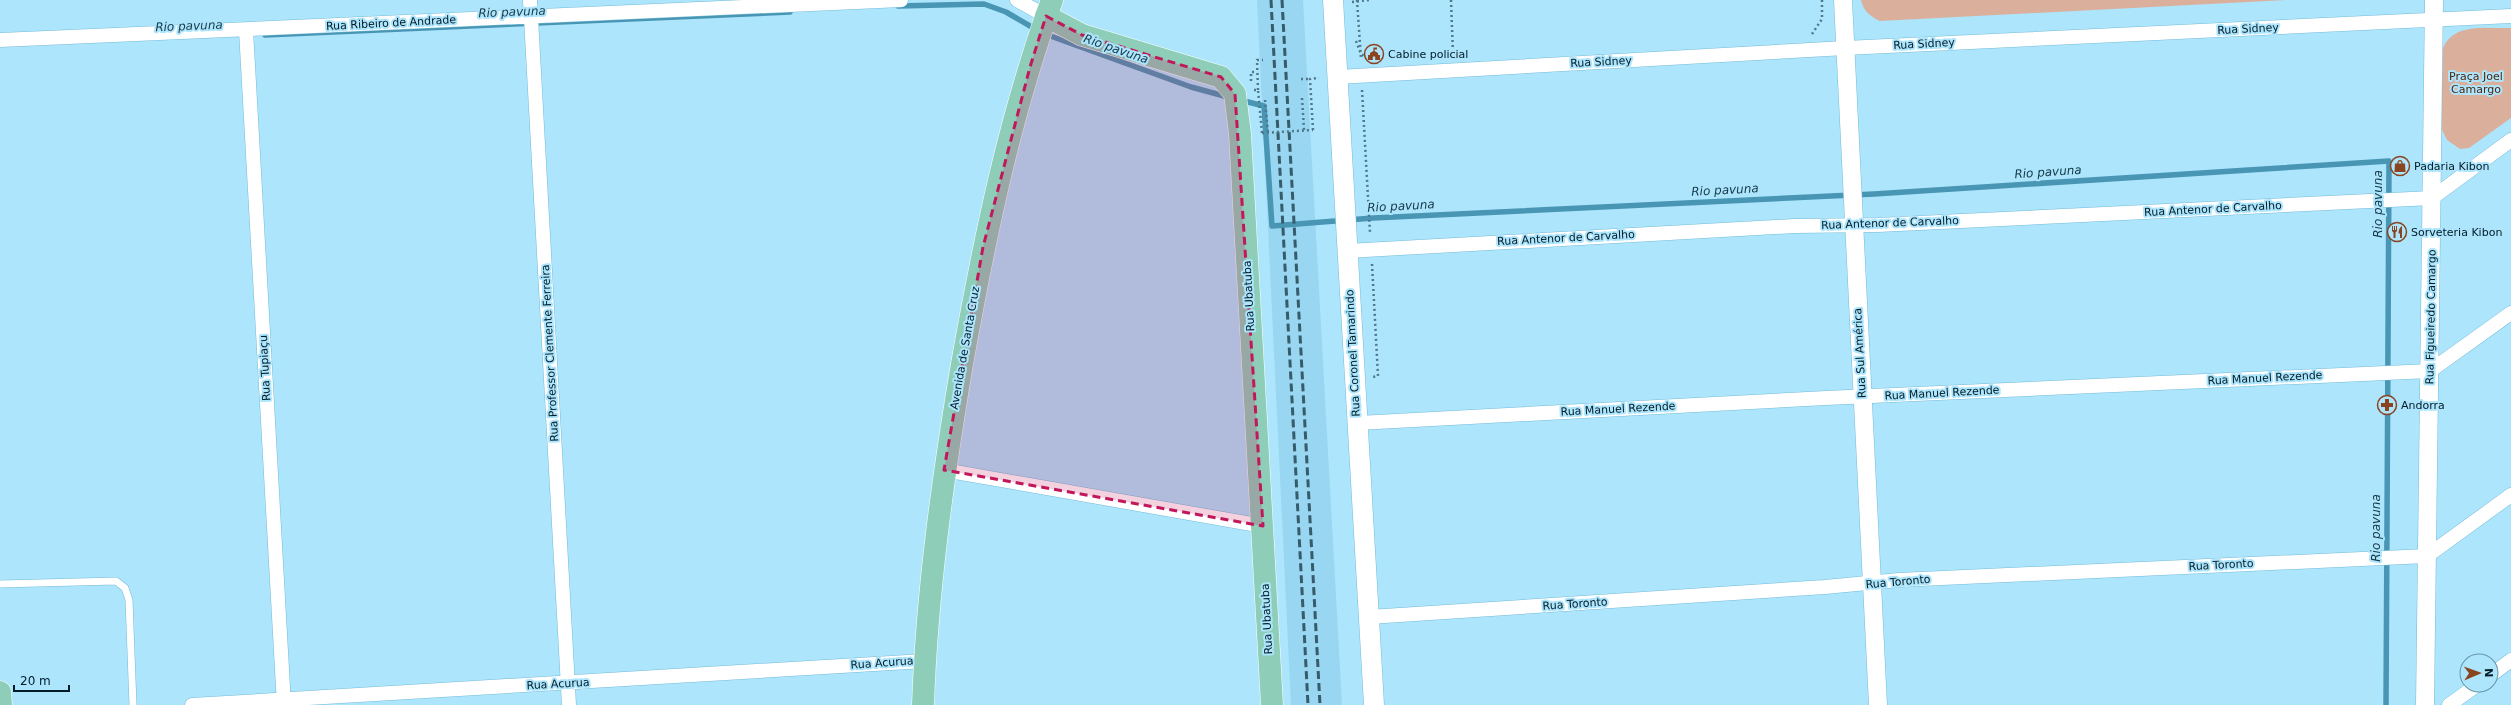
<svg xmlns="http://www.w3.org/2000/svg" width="2511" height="705" font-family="'DejaVu Sans',sans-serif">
	<rect width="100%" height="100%" fill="#ade5fd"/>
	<path fill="#98d6f1" d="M1257,0H1303L1342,705H1291Z"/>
	<path fill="#dab09d" d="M1861,0H2286L1880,21C1870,16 1864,12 1861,0Z
		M2511,28V118L2469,148L2460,149L2447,140L2441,128L2443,48C2454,22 2488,29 2511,28Z"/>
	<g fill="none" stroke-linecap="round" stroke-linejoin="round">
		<path stroke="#4896b4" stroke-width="5.5" d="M898,6L984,4L1006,12L1037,30
			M1045,34L1191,87L1228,97
			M265,35L790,12
			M1240,100L1264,106L1272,226L1373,218L1874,194L2389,161L2386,705"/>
		<g stroke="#73bbd8" stroke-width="8">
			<path id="service" d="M0,584L116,581L125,588L129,600L133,705"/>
		</g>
		<g stroke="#73bbd8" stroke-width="15">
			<path id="minor" d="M530,0L569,705
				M1017,0L1046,16
				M246,30L284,705
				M0,40L901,0
				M1338,77L1845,48L2511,16
				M1347,251L1795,226L1878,225L2432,198L2511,140
				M1358,423L1826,398L2430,371L2511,313
				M944,470L1263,526
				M1369,617L1825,587L1899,580L2427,556L2511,495
				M2491,675L2511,660
				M192,705L924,661
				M2449,705L2477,685"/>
		</g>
		<g stroke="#73bbd8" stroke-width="19">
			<path id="tertiary" d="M1843,0L1878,705
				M2425,705L2434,0"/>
		</g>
		<g stroke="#73bbd8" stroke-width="21">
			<path id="secondary" d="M1333,0L1374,705"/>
		</g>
		<g stroke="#fff" stroke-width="23">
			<path id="primary" d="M1046,16L1082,35L1221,77L1235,94L1240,134L1272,705
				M0,692L1,705
				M923,705C927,590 943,477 962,364C984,241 1009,118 1052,0"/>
		</g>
		<path stroke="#4f7889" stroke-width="2.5" stroke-dasharray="2 3" stroke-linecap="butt" d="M1357,0L1361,59
			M1451,0L1453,55
			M1352,2L1369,0
			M1812,34L1822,19V0
			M1356,41L1361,54L1368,59
			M1301,79H1310
			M1251,81V72H1257
			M1254,90H1258L1262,133
			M1258,90L1257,60H1263
			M1362,90L1370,233
			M1302,98L1304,130
			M1265,100L1268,133
			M1313,130L1310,79L1319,78
			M1372,264L1378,376L1373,377"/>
		<use href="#service" stroke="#fff" stroke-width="7"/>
		<use href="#minor" stroke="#fff" stroke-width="14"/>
		<use href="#tertiary" stroke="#fff" stroke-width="18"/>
		<use href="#secondary" stroke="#fff" stroke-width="20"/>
		<use href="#primary" stroke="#8eceb8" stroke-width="22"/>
		<path stroke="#365b6a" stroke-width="3" stroke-dasharray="8 4" stroke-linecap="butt" d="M1271,0L1308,705
			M1282,0L1320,705"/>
		<path stroke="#4f7889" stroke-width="2.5" stroke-dasharray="2 3" stroke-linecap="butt" d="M1262,133L1313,130"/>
	</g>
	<path fill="#c2185b" fill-opacity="0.2" stroke="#c2185b" stroke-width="3" stroke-dasharray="8 5" stroke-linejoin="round" d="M1046,16L1082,35L1221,77L1235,94L1263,526L944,470L983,247L1030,67Z"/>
	<defs>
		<g id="civic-ring" transform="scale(1)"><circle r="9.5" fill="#ade5fd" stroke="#8a441f" stroke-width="1.5"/><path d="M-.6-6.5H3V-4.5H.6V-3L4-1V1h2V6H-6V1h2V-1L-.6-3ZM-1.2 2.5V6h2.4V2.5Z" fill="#8a441f"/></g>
		<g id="shop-ring" transform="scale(1)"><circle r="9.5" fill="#ade5fd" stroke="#8a441f" stroke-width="1.5"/><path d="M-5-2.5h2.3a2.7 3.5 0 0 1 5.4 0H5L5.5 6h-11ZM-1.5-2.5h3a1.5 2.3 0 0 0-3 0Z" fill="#8a441f"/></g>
		<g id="restaurant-ring" transform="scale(1)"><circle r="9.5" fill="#ade5fd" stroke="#8a441f" stroke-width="1.5"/><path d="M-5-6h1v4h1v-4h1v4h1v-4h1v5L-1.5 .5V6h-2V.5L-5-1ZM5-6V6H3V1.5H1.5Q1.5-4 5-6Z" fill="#8a441f"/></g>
		<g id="pharmacy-ring" transform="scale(1)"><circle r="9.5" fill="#ade5fd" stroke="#8a441f" stroke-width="1.5"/><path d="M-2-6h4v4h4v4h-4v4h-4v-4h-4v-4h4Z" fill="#8a441f"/></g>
	</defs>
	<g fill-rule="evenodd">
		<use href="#civic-ring" x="1374" y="54"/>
		<use href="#shop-ring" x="2400" y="166"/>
		<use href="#restaurant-ring" x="2397" y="232"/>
		<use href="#pharmacy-ring" x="2387" y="405"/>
	</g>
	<g text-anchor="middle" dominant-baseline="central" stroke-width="4" stroke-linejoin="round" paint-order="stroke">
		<g font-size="11" fill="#001c27" stroke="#ade5fd">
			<text transform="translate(391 23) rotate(-3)">Rua Ribeiro de Andrade</text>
			<text transform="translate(2248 29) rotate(-3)">Rua Sidney</text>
			<text transform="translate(1924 44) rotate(-3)">Rua Sidney</text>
			<text transform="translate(1601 62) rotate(-3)">Rua Sidney</text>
			<text transform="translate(2213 209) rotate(-3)">Rua Antenor de Carvalho</text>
			<text transform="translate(1890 223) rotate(-2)">Rua Antenor de Carvalho</text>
			<text transform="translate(1566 238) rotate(-3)">Rua Antenor de Carvalho</text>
			<text transform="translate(1249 296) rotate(-93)">Rua Ubatuba</text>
			<text transform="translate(2431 317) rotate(-89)">Rua Figueiredo Camargo</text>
			<text transform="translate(965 348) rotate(-80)">Avenida de Santa Cruz</text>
			<text transform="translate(550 353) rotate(-93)">Rua Professor Clemente Ferreira</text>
			<text transform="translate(1353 353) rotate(-93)">Rua Coronel Tamarindo</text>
			<text transform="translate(1860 353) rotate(-93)">Rua Sul América</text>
			<text transform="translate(265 368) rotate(-93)">Rua Tupiaçu</text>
			<text transform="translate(2265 378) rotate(-3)">Rua Manuel Rezende</text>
			<text transform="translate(1942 393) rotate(-3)">Rua Manuel Rezende</text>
			<text transform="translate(1618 409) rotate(-3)">Rua Manuel Rezende</text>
			<text transform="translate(2221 565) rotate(-3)">Rua Toronto</text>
			<text transform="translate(1898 582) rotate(-5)">Rua Toronto</text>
			<text transform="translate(1575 604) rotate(-4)">Rua Toronto</text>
			<text transform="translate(1267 619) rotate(-93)">Rua Ubatuba</text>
			<text transform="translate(882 663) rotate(-4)">Rua Acurua</text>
			<text transform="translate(558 684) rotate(-3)">Rua Acurua</text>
		</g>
		<g font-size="11" fill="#001c27" stroke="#ade5fd" text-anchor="start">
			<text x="1388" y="54">Cabine policial</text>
			<text x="2414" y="166">Padaria Kibon</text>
			<text x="2411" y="232">Sorveteria Kibon</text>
			<text x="2401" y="405">Andorra</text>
		</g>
		<g font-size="11" fill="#502610" stroke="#ade5fd">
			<text x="2476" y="76">Praça Joel<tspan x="2476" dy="13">Camargo</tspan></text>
		</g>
		<g font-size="12" font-style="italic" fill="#153947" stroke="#ade5fd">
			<text transform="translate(512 12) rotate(-2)">Rio pavuna</text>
			<text transform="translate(189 26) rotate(-2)">Rio pavuna</text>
			<text transform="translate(1116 49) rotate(19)">Rio pavuna</text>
			<text transform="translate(2048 172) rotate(-4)">Rio pavuna</text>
			<text transform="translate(1725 190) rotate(-3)">Rio pavuna</text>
			<text transform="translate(2378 204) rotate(-90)">Rio pavuna</text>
			<text transform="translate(1401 206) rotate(-3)">Rio pavuna</text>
			<text transform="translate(2376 528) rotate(-90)">Rio pavuna</text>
		</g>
	</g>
	<g transform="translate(2479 673) rotate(88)"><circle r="19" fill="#ade5fd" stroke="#6895a7"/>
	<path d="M0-3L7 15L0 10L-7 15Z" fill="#8a441f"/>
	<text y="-6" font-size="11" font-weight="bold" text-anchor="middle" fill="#001c27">N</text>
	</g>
	<path d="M14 685v6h55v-6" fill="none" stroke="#001c27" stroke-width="2"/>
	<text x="20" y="685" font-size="12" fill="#001c27" stroke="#ade5fd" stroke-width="3" paint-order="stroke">20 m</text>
</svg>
